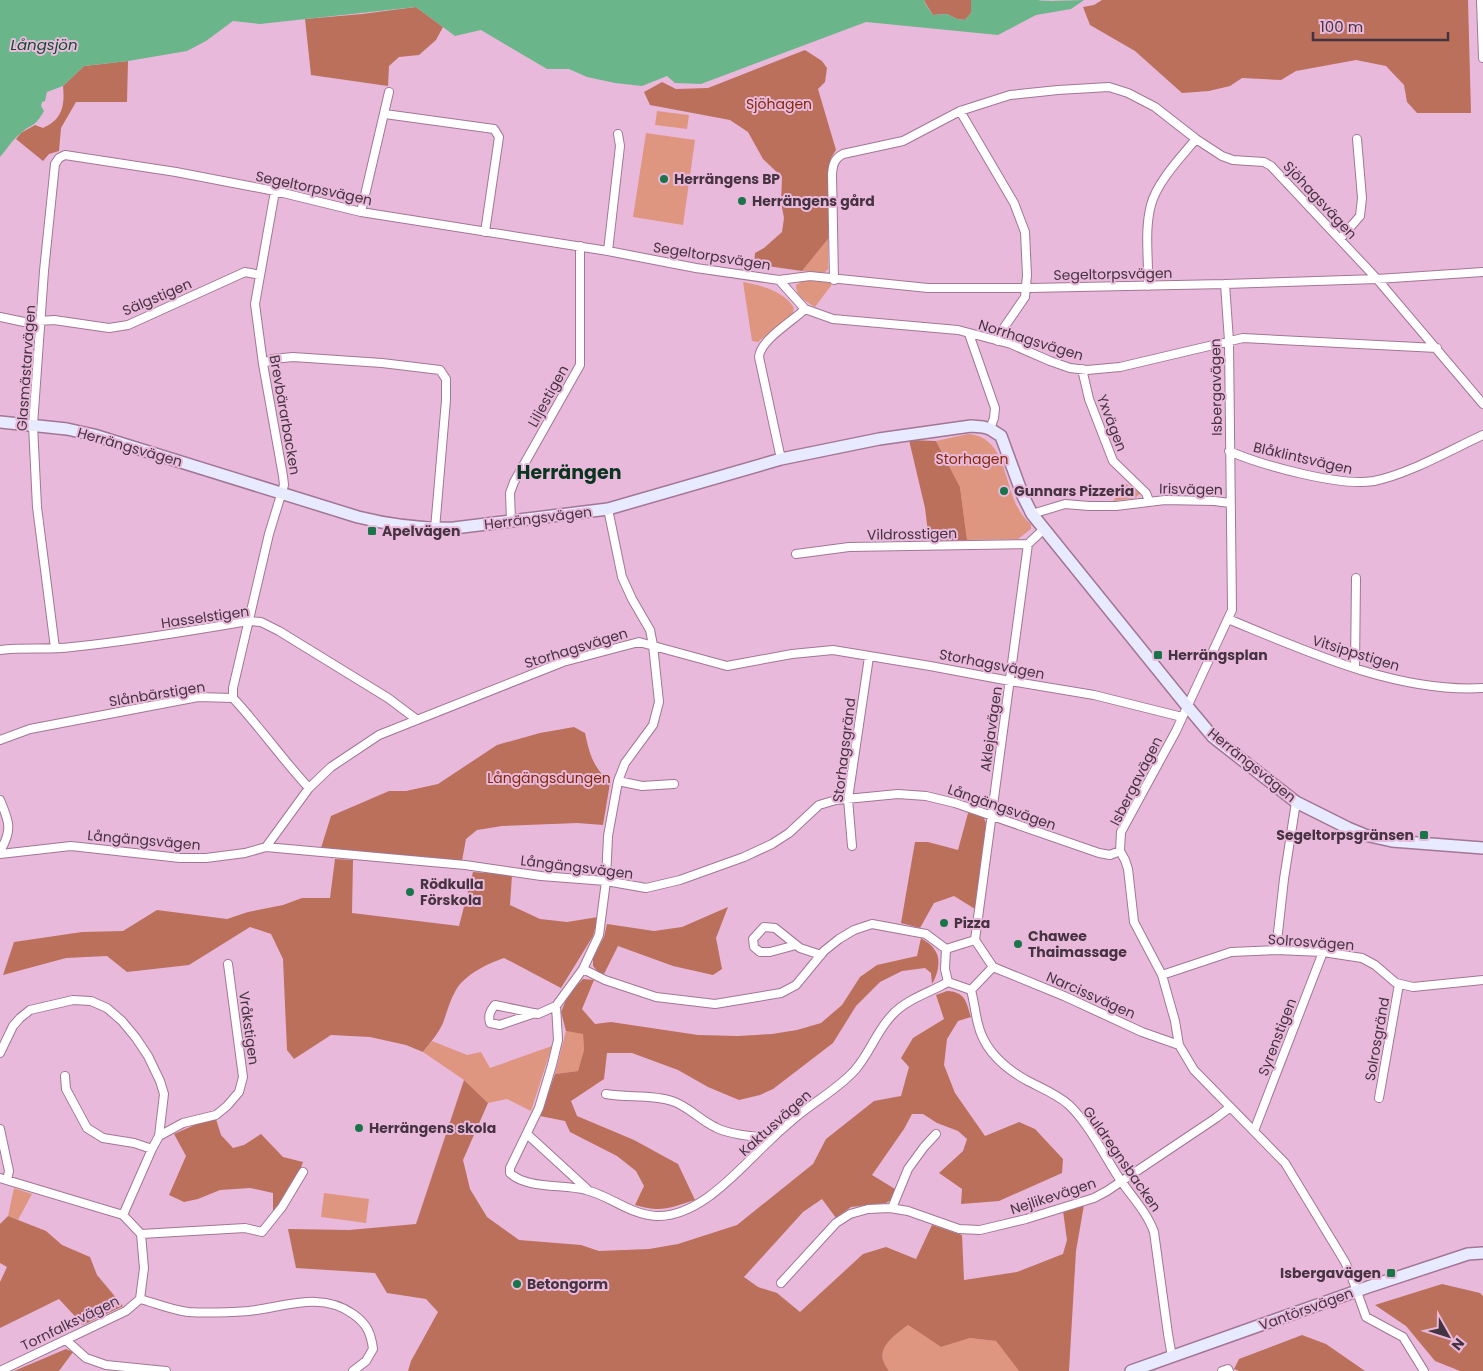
<svg xmlns="http://www.w3.org/2000/svg" width="1483" height="1371" font-family="Poppins,sans-serif">
	<rect width="100%" height="100%" fill="#e9b9db"/>
	<path fill="#df9680" d="M657,111L689,115L687,129L655,125Z
		M646,133L695,140L683,225L633,217Z
		M828,239V269L824,273L802,271Z
		M808,280L833,283L815,307C806,301 796,297 796,285L801,282Z
		M743,282C762,286 783,290 794,308L793,313L758,342L752,341Z
		M968,434C1013,437 1001,502 1031,524V529L1018,539L967,540L960,487L936,441Z
		M1126,484L1141,493L1135,498L1113,501Z
		M566,1031L583,1033L584,1050L578,1071L555,1074Z
		M432,1041L467,1055L481,1052L490,1068L552,1046L531,1111L507,1099L488,1103L464,1080L423,1052Z
		M14,1188L32,1194L18,1220L8,1216Z
		M324,1193L369,1199L366,1223L321,1217Z
		M908,1325L941,1347L970,1338L996,1341L1019,1371H889C887,1368 883,1364 883,1360C879,1345 898,1333 908,1325Z"/>
	<path fill="#ba705a" d="M925,0H971V13L965,20L957,19L947,14L933,15L924,1Z
		M1102,0H1468L1471,113H1417L1407,102L1404,85L1386,66L1356,60L1296,71L1281,80L1242,78L1230,86L1209,91L1182,93L1135,51L1090,25L1083,7L1094,5Z
		M416,7L443,27L436,40L419,55L399,57L389,66L388,86L311,75L305,19L362,14Z
		M805,50L822,61L827,68L825,82L818,89L836,150L831,158L829,176L828,239L802,271L754,264L755,253L764,248L782,232L784,218L781,202L782,177L763,159L748,132L730,120L650,105L644,92L662,82L676,89L708,88Z
		M128,61L127,102H76L61,128L59,151L49,154L43,161L16,139L21,133L35,125L43,128C62,120 65,106 63,86L84,66Z
		M909,440L936,441L960,487L967,540L929,541L925,508Z
		M574,727L585,733C590,756 593,766 610,783L603,825L577,823L502,826L477,830L466,839L462,861L321,848L331,816L389,791H406L438,784L497,745L540,733Z
		M968,813L983,816L986,823L975,909L954,896L934,903L920,928L901,923L915,842H928L958,850Z
		M335,859L353,860L352,913L459,926L473,872L512,875L510,905L540,919L567,922L598,917L593,936L561,988L504,958C489,963 464,975 456,990C450,1000 447,1012 443,1023C438,1034 430,1043 423,1052L406,1045L370,1037L331,1035L294,1059L287,1050L283,959L271,934L250,927L189,965L127,972L107,956L66,958L3,975L14,942L82,932L123,931L157,910L227,919L248,912L283,905L302,898H330Z
		M728,907L716,938L722,969L713,975L673,966L618,946L604,974L598,972L593,966V958L604,937L607,924L654,931L682,927Z
		M921,938C925,941 931,944 934,949C942,958 938,975 932,984L931,973L925,968L902,971L880,982L856,1006L833,1043L773,1089L760,1095L739,1100L708,1087L678,1070L632,1053H607L604,1079L571,1101L577,1116L634,1140L678,1164L695,1200C669,1208 662,1213 635,1205L644,1186L636,1171L617,1156L570,1132L565,1121L540,1116L555,1074L578,1071L584,1050L583,1034L566,1031L561,1012L569,993L583,979L594,980L582,1009L595,1024L611,1022L698,1035L738,1036L772,1034L797,1030L821,1023L842,1005L860,977L877,965L917,956Z
		M947,991C966,992 966,1002 971,1017L958,1021L947,1039L944,1065L955,1093L985,1136L1019,1122L1035,1129L1063,1159L1062,1173L999,1201L961,1204L962,1189L939,1173L963,1151L967,1139L958,1131L937,1123L923,1114H912L904,1129L872,1175L895,1189L891,1200L886,1203L851,1207L836,1218L822,1199L803,1212L744,1277L758,1287L777,1293L800,1312L863,1254L886,1247L916,1259L932,1225L962,1235L964,1280L1017,1272L1063,1254L1067,1240L1063,1211L1084,1205L1076,1251L1069,1371H1019L996,1341L970,1338L941,1347L908,1325C898,1333 879,1345 883,1360C884,1364 887,1368 889,1371H408L411,1361L438,1312L426,1299L387,1293L375,1273L296,1268L288,1229L349,1230L416,1224L464,1080L488,1103L463,1160L470,1189L487,1217L519,1240L581,1245L599,1251L649,1249L678,1244L737,1225L813,1164L826,1139L874,1101L901,1096L909,1067L901,1058L913,1038L944,1019L936,995Z
		M216,1119L221,1135L233,1148L244,1145L261,1134L283,1157L303,1162L298,1177L273,1212V1193L250,1188L220,1190L198,1199L184,1202L169,1195L186,1156L174,1134L197,1124Z
		M8,1216L46,1231L62,1245L90,1257L97,1275L123,1306L83,1325L59,1299L0,1328V1282L7,1267L0,1263V1224Z
		M1442,1284L1480,1293L1483,1296V1371H1460L1435,1361L1406,1326L1375,1305Z
		M1302,1335L1326,1344L1365,1371H1239L1234,1369L1239,1359Z
		M66,1349L73,1352L59,1371H14Z"/>
	<path fill="#6ab68a" d="M0,0H925L924,2L933,15L947,14L957,19L965,20L971,13V0H1038C1046,2 1074,0 1084,0L1071,9L1036,15L998,35L866,22L701,84L675,83L667,76L642,86L615,83L587,77L569,69H547L481,30L455,36L416,7L260,24L233,21L206,41L187,51L128,61L84,66L63,86L47,92L45,101L42,102L41,106L44,111C34,128 34,122 21,133C13,139 7,149 0,157Z"/>
	<g fill="none" stroke-linecap="round" stroke-linejoin="round">
		<g stroke="#a27695" stroke-width="10">
			<path id="street" d="M1481,0L1483,58
				M960,111L1014,203L1025,232L1027,275L1025,297L1003,329L998,341
				M385,114L494,129L499,137L485,232
				M361,212L389,92
				M1340,239L1360,216L1362,198L1357,139
				M608,251L620,146L618,134
				M779,280L805,309L833,319L958,330L1011,344L1050,361L1070,368L1087,370L1120,367L1243,338L1437,348
				M834,280L832,174C833,164 834,159 843,154L903,141L960,111L1010,95L1058,90L1109,87L1128,93L1155,107L1196,139L1222,156L1233,160L1264,162L1271,166L1377,279L1483,404
				M1225,284L1229,341L1232,610L1176,731L1121,832L1120,851L1125,860L1128,869L1134,922L1162,975L1175,1021L1179,1045L1194,1070L1285,1163L1345,1262L1351,1275L1366,1317L1403,1337L1424,1371
				M1148,286C1149,260 1144,231 1151,205C1157,182 1181,157 1196,139
				M0,317L24,322L54,320L109,328L128,325L245,272L260,275
				M969,334L995,408L994,418L990,429
				M263,364L272,359L293,357L382,363L440,370L446,379V400L435,529
				M1082,369L1089,399L1113,461L1146,493L1149,501
				M1229,451C1261,465 1340,487 1374,481C1409,474 1450,450 1483,435
				M781,459L759,357C760,340 793,321 805,309
				M608,509L622,577L632,599L650,630L653,645L659,702L653,725L625,763L618,781L608,836L606,881L599,935L583,969L556,1006L558,1040L552,1065L539,1108L510,1168V1173C526,1189 564,1184 586,1190C611,1196 630,1215 657,1216C698,1217 735,1174 762,1148C773,1137 784,1127 796,1117C815,1101 838,1089 855,1070C870,1053 877,1030 893,1014C907,999 931,992 948,982
				M1032,514L1065,504L1089,506H1116L1165,500L1214,501L1230,503
				M511,521L510,493L514,482L580,365V246
				M796,554L849,547L1028,544
				M1228,619C1306,651 1396,693 1483,688
				M55,648L37,507L33,425L44,271L55,164L59,158L65,155L176,172L275,191L361,212L608,251L696,268L779,280L810,276L928,288H1030L1225,284L1377,279L1483,272
				M0,650C24,647 48,650 72,647C132,641 190,631 249,621L261,622L279,631L388,698L416,719
				M1355,668L1356,578
				M233,698V688L269,534L284,485L283,476L263,364L255,304L275,191
				M0,740L30,729L198,697L233,698C260,727 282,759 309,788
				M618,781L642,786L674,784
				M0,800C9,821 13,830 0,851
				M852,846L848,799L869,657
				M266,847L309,788L331,767L379,735L563,662L639,642L727,666L792,654L833,650L930,666L1010,681L1094,695L1182,717
				M0,854L71,846L180,858H206L245,853L266,847L465,865L541,876L606,881L646,888L680,880L744,857L772,844L789,833L819,805L836,800L898,794L926,796L955,803L1099,853L1110,855L1120,851
				M796,945L770,952H760L754,947L753,939L764,927L775,928L800,948L821,955
				M946,949L945,969L948,982
				M946,949L975,940
				M1276,950L1284,879L1296,802
				M993,967L975,940L1028,544L1044,529
				M993,967L1064,996L1142,1032L1179,1045
				M583,969L605,980L656,997L715,1004L781,993L796,985L824,951L839,939L854,930L872,924L926,934L946,949
				M1162,975L1231,952L1276,950L1323,952L1362,958L1375,965L1396,983L1413,987L1483,980
				M948,982L971,990
				M971,990C974,1001 975,1012 978,1024C984,1050 1003,1067 1026,1080C1041,1088 1057,1094 1069,1105C1089,1124 1104,1155 1119,1178C1131,1196 1147,1212 1154,1232L1168,1334L1172,1357
				M971,990L993,967
				M535,1013L500,1025L490,1023C488,1015 490,1011 495,1005L538,1014L556,1006
				M0,1053L13,1026L20,1018L30,1010L73,1000L91,1001L107,1008L122,1021L136,1038L148,1056L160,1081L164,1094L159,1136L152,1149L123,1215
				M65,1076L66,1089L87,1128L103,1138L134,1143L152,1149
				M606,1094C627,1098 651,1094 672,1101C688,1106 700,1120 715,1127C729,1135 756,1137 772,1138
				M1379,1098L1399,984
				M0,1129L9,1171L7,1180
				M1254,1131L1323,952
				M527,1134L587,1189
				M159,1136L183,1123L216,1115L227,1106L239,1092L243,1077L228,964
				M0,1178L123,1215L141,1234L144,1268L140,1299L126,1311L0,1371
				M892,1208L908,1169L924,1147L936,1134
				M141,1234L245,1228L262,1232L282,1207L303,1172
				M781,1283L836,1223L850,1214L868,1209L890,1208L908,1211L959,1229L980,1230L1026,1219L1094,1198L1107,1191L1216,1118L1229,1108
				M140,1299C155,1303 172,1310 188,1312C203,1313 234,1312 249,1311C285,1307 321,1291 353,1314C367,1324 371,1333 373,1349L366,1361L353,1371
				M66,1340L86,1358L106,1365L166,1371
				M1222,1371L1228,1369L1229,1371"/>
		</g>
		<g stroke="#a27695" stroke-width="14">
			<path id="secondary" d="M0,422L67,429L94,435L358,517C390,525 421,529 454,528L608,509L781,459L879,439L971,426L983,427L990,429L1001,436L1023,496L1032,514L1187,706L1213,737L1296,802L1348,828L1365,835L1392,841L1483,848
				M1131,1371L1368,1287L1468,1254L1483,1253"/>
		</g>
		<use href="#street" stroke="#fff" stroke-width="8"/>
		<use href="#secondary" stroke="#e8ebff" stroke-width="11"/>
	</g>
	<g fill="#197449" stroke="#e9b9db" stroke-width="2">
		<circle cx="664" cy="179" r="5"/>
		<circle cx="742" cy="201" r="5"/>
		<circle cx="1004" cy="491" r="5"/>
		<rect x="367" y="526" width="10" height="10" rx="2.5"/>
		<rect x="1153" y="650" width="10" height="10" rx="2.5"/>
		<rect x="1419" y="830" width="10" height="10" rx="2.5"/>
		<circle cx="410" cy="892" r="5"/>
		<circle cx="944" cy="923" r="5"/>
		<circle cx="1018" cy="944" r="5"/>
		<circle cx="359" cy="1128" r="5"/>
		<rect x="1386" y="1268" width="10" height="10" rx="2.5"/>
		<circle cx="517" cy="1284" r="5"/>
	</g>
	<g text-anchor="middle" dominant-baseline="central" stroke-width="4" stroke-linejoin="round" paint-order="stroke">
		<g font-size="14" fill="#83290a" stroke="#e9b9db">
			<text x="779" y="104">Sjöhagen</text>
			<text x="972" y="459">Storhagen</text>
			<text x="549" y="778">Långängsdungen</text>
		</g>
		<g font-size="14" font-weight="bold" fill="#463341" stroke="#e9b9db" text-anchor="start">
			<text x="674" y="179">Herrängens BP</text>
			<text x="752" y="201">Herrängens gård</text>
			<text x="1014" y="491">Gunnars Pizzeria</text>
			<text x="382" y="531">Apelvägen</text>
			<text x="1168" y="655">Herrängsplan</text>
			<text x="1414" y="835" text-anchor="end">Segeltorpsgränsen</text>
			<text x="420" y="884">Rödkulla<tspan x="420" dy="16">Förskola</tspan></text>
			<text x="954" y="923">Pizza</text>
			<text x="1028" y="936">Chawee<tspan x="1028" dy="16">Thaimassage</tspan></text>
			<text x="369" y="1128">Herrängens skola</text>
			<text x="1381" y="1273" text-anchor="end">Isbergavägen</text>
			<text x="527" y="1284">Betongorm</text>
		</g>
		<g font-size="14" fill="#463341" stroke="#e9b9db">
			<text transform="translate(314 188) rotate(12)">Segeltorpsvägen</text>
			<text transform="translate(1320 200) rotate(47)">Sjöhagsvägen</text>
			<text transform="translate(712 256) rotate(9)">Segeltorpsvägen</text>
			<text transform="translate(1113 274) rotate(-1)">Segeltorpsvägen</text>
			<text transform="translate(157 297) rotate(-23)">Sälgstigen</text>
			<text transform="translate(1031 340) rotate(17)">Norrhagsvägen</text>
			<text transform="translate(26 368) rotate(-86)">Glasmästarvägen</text>
			<text transform="translate(1216 387) rotate(-91)">Isbergavägen</text>
			<text transform="translate(548 396) rotate(-61)">Liljestigen</text>
			<text transform="translate(285 415) rotate(80)">Brevbärarbacken</text>
			<text transform="translate(1112 423) rotate(69)">Yxvägen</text>
			<text transform="translate(130 447) rotate(16)">Herrängsvägen</text>
			<text transform="translate(1303 458) rotate(13)">Blåklintsvägen</text>
			<text transform="translate(1191 489) rotate(1)">Irisvägen</text>
			<text transform="translate(538 518) rotate(-7)">Herrängsvägen</text>
			<text transform="translate(912 534) rotate(-1)">Vildrosstigen</text>
			<text transform="translate(205 617) rotate(-8)">Hasselstigen</text>
			<text transform="translate(576 648) rotate(-17)">Storhagsvägen</text>
			<text transform="translate(1356 653) rotate(17)">Vitsippstigen</text>
			<text transform="translate(992 664) rotate(11)">Storhagsvägen</text>
			<text transform="translate(157 694) rotate(-9)">Slånbärstigen</text>
			<text transform="translate(991 729) rotate(-82)">Aklejavägen</text>
			<text transform="translate(844 750) rotate(-83)">Storhagsgränd</text>
			<text transform="translate(1252 765) rotate(39)">Herrängsvägen</text>
			<text transform="translate(1136 781) rotate(-63)">Isbergavägen</text>
			<text transform="translate(1002 807) rotate(19)">Långängsvägen</text>
			<text transform="translate(144 840) rotate(5)">Långängsvägen</text>
			<text transform="translate(577 867) rotate(7)">Långängsvägen</text>
			<text transform="translate(1311 942) rotate(4)">Solrosvägen</text>
			<text transform="translate(1091 995) rotate(24)">Narcissvägen</text>
			<text transform="translate(249 1028) rotate(82)">Vråkstigen</text>
			<text transform="translate(1277 1037) rotate(-69)">Syrenstigen</text>
			<text transform="translate(1377 1039) rotate(-80)">Solrosgränd</text>
			<text transform="translate(775 1123) rotate(-42)">Kaktusvägen</text>
			<text transform="translate(1122 1159) rotate(55)">Guldregnsbacken</text>
			<text transform="translate(1053 1196) rotate(-18)">Nejlikevägen</text>
			<text transform="translate(1306 1309) rotate(-20)">Vantörsvägen</text>
			<text transform="translate(70 1323) rotate(-26)">Tornfalksvägen</text>
		</g>
		<g font-size="15" font-style="italic" fill="#104c2f" stroke="#e9b9db">
			<text x="44" y="44">Långsjön</text>
		</g>
		<g font-size="19" font-weight="bold" fill="#09341f" stroke="#e9b9db">
			<text x="569" y="472">Herrängen</text>
		</g>
	</g>
	<g transform="translate(1448 1336) rotate(129)" stroke="#e9b9db" stroke-width="4" paint-order="stroke">
	<path d="M0-4L9 19L0 12L-9 19Z" fill="#463341"/>
	<text y="-8" font-size="14" font-weight="bold" text-anchor="middle" fill="#463341">N</text>
	</g>
	<path d="M1313 32v8h135v-8" fill="none" stroke="#463341" stroke-width="2.5"/>
	<text x="1320" y="32" font-size="15" fill="#463341" stroke="#e9b9db" stroke-width="4" paint-order="stroke">100 m</text>
</svg>
